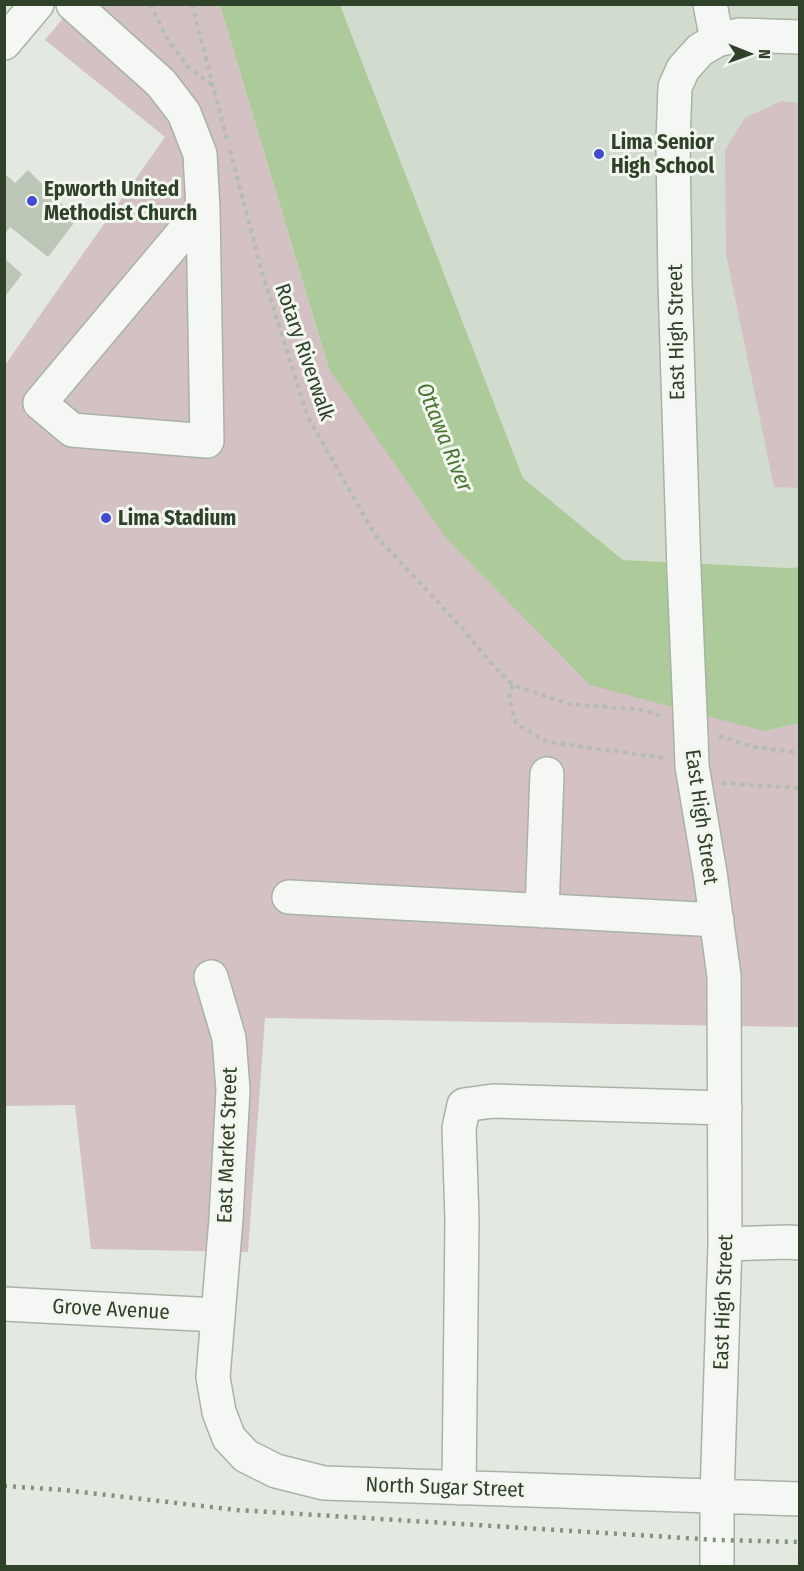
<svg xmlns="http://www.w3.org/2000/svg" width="804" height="1571" font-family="'Fira Sans Condensed',sans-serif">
	<rect width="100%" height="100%" fill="#e3e9e0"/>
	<path fill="#d1dbce" d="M340,5H799V567L789,568L623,560L523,478Z"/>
	<path fill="#d3c1c4" d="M74,5H220L329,369L763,731L799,723V1027L265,1018L248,1252L91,1249L75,1105L5,1106V365L165,137L45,40Z
		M781,101L800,103L799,488L774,487L726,254L725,150L745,118Z"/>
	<path fill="#adca9a" d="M220,5H340L523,478L623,560L789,568L799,567V723L764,731L590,685L446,538L329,369Z"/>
	<path fill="#bbc6b7" d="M28,170L77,219L48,257L10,227L4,235V173L15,183Z
		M4,258L22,274L4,298Z"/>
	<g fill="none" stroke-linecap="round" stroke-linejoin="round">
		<g stroke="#a9b3a5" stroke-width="36">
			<path id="minor" d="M73,4L161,83L184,113L200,154L203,209L207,441L72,430L40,403L203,209
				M710,4L717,40
				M4,43L37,4
				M684,571L675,282L673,142L675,87L683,69L700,50L717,40L739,35L800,37
				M691,736L692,766L710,873L724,976L725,1244L717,1497V1566
				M289,897L717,920
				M542,911L547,774
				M211,977L229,1038L233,1090L226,1219L213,1377L219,1412L229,1438L246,1456L276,1471L324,1483L800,1499
				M725,1244L789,1242L800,1243
				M4,1304L217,1315
				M459,1488L462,1219L459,1128L464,1105L493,1101L725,1108"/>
		</g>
		<path stroke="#b5bdb2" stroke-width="4" stroke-dasharray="4.5 4.5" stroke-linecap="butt" d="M150,4L166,37L188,67L213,86
			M192,4L227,140
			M230,150L262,272L308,417L375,535L464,630L490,662L513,685L569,704L644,710L663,717
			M513,685L509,697L516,724L548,742L664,758
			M719,736L754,747L800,753
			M722,783L800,788"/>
		<use href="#minor" stroke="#f4f7f3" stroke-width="33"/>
		<path stroke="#819379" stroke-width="4.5" stroke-dasharray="3 6" stroke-linecap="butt" d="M4,1486L64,1490L237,1510L717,1540L800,1542"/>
		<g stroke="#a9b3a5" stroke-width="36" stroke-linecap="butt">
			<path id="minor-bridge" d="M684,571L691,736"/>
		</g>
		<use href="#minor-bridge" stroke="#f4f7f3" stroke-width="33"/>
	</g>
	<g fill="#434cd0" stroke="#f2f6ef" stroke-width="2">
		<circle cx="599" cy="154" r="6"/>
		<circle cx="32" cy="201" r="6"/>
		<circle cx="106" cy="518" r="6"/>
	</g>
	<g text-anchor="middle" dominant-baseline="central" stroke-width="6" stroke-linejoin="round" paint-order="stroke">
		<g font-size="21" font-weight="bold" fill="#2f4128" stroke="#f2f6ef" text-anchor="start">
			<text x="611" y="142">Lima Senior<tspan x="611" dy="24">High School</tspan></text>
			<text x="44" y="189">Epworth United<tspan x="44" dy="24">Methodist Church</tspan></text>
			<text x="118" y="518">Lima Stadium</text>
		</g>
		<g font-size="21" fill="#2f4128" stroke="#f2f6ef">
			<text transform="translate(676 332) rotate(-91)">East High Street</text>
			<text transform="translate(305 352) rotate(71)">Rotary Riverwalk</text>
			<text transform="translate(702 817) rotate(82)">East High Street</text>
			<text transform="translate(227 1145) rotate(-88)">East Market Street</text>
			<text transform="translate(723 1302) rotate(-88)">East High Street</text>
			<text transform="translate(111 1309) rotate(3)">Grove Avenue</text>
			<text transform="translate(445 1487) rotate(2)">North Sugar Street</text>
		</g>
		<g font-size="22" font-style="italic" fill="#4a7532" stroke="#f2f6ef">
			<text transform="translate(445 437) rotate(68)">Ottawa River</text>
		</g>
	</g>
	<rect width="804" height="1571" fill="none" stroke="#2f4128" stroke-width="12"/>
	<g transform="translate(750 54) rotate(91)" stroke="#f2f6ef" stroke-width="4.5" paint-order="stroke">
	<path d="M0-4.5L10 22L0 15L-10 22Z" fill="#2f4128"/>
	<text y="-9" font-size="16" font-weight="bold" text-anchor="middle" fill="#2f4128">N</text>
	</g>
</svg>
